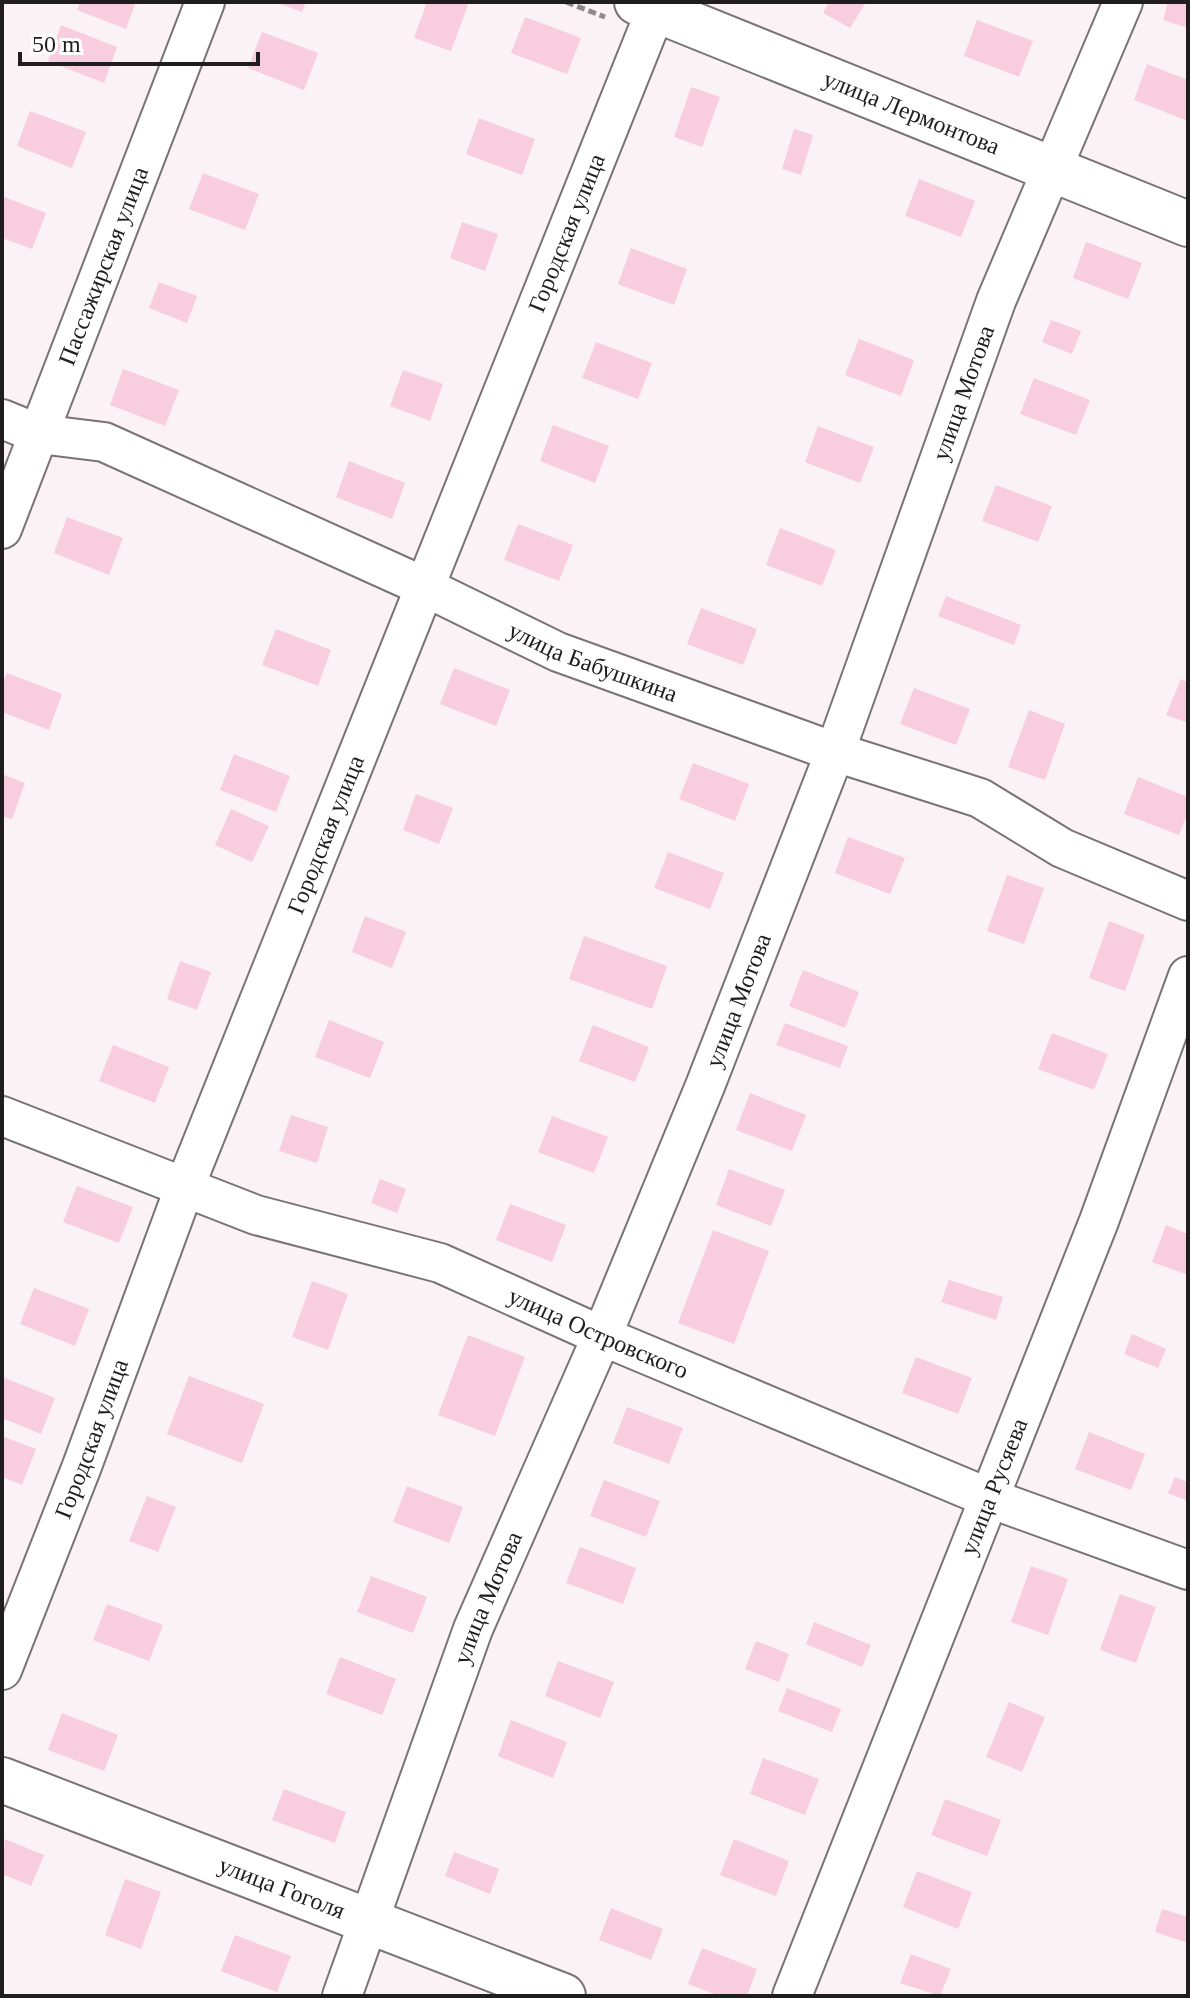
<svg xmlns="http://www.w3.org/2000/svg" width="1190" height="1998" font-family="Georgia,serif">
	<rect width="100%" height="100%" fill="#faf2f5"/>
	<path fill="#f8cddd" d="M80,2H131L135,4L126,29L77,10Z
		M275,2H306L302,12Z
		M427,2H469L451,51L414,38Z
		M829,2H866L850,28L823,13Z
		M1168,2H1188V28L1163,20Z
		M525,17L581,38L567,74L511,53Z
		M977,20L1033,41L1019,77L964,56Z
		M61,25L117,47L104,83L48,61Z
		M262,32L318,53L304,90L248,68Z
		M1147,64L1188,80V121L1134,100Z
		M691,87L720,97L702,147L674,137Z
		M30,111L86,132L72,168L17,146Z
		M479,118L535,139L522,175L466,154Z
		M794,129L813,135L801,175L782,169Z
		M203,173L259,194L245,230L189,209Z
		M919,179L975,201L961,237L905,216Z
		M2,196L46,213L32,249L2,238Z
		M462,222L498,234L485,271L450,258Z
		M1086,242L1142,263L1128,299L1073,278Z
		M631,248L687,269L674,305L618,284Z
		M159,282L197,296L187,323L149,308Z
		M1051,320L1081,331L1072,354L1042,342Z
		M859,339L914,360L901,396L845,375Z
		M596,342L652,363L638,399L582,378Z
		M123,369L179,390L165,426L110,405Z
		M403,370L443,384L430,421L390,406Z
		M1034,378L1090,400L1076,435L1020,414Z
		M553,425L609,446L595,483L540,461Z
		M818,426L874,447L860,483L805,462Z
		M349,461L405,483L392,519L336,497Z
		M996,485L1052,506L1038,542L982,521Z
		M67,517L123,538L109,575L54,553Z
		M518,524L573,545L559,581L504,560Z
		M780,528L836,550L822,586L766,565Z
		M946,596L1021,625L1014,645L938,616Z
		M701,608L757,629L743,665L687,644Z
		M276,629L331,650L318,686L262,665Z
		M454,668L510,690L496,726L440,704Z
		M7,673L62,694L49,730L2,712V684Z
		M1181,679L1188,682V723L1166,715Z
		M914,688L970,709L956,745L900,724Z
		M1029,710L1065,724L1045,780L1008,767Z
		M234,754L290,776L276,812L220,790Z
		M693,763L749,784L735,821L679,799Z
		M2,774L25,783L12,819L2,816Z
		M1138,777L1188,797V812L1179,835L1124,814Z
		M416,794L453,808L439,844L403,830Z
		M231,809L269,826L252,862L215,845Z
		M848,837L905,858L890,894L835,873Z
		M668,852L724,873L710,909L654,888Z
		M1007,875L1044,888L1024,944L987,931Z
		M365,916L406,932L392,968L352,952Z
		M1109,921L1145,935L1125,991L1089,978Z
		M584,936L667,966L652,1009L569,979Z
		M180,961L211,972L197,1010L167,999Z
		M803,970L859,992L845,1028L789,1006Z
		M329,1020L384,1042L370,1078L315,1057Z
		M785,1023L848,1046L840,1068L776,1045Z
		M593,1025L649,1047L635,1082L579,1061Z
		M1052,1033L1108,1054L1094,1090L1038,1069Z
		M113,1045L169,1067L155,1103L99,1081Z
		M750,1093L806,1115L792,1151L736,1130Z
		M291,1115L328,1127L317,1163L279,1151Z
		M552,1116L608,1137L594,1173L538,1152Z
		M729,1169L785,1190L771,1226L716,1205Z
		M380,1179L406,1189L397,1213L371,1203Z
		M77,1186L133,1207L119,1243L63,1222Z
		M510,1204L566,1225L552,1262L496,1240Z
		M1166,1225L1188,1234V1275L1152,1262Z
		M713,1230L769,1251L734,1344L678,1323Z
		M949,1280L1003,1297L996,1320L941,1302Z
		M312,1281L348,1294L328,1350L292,1337Z
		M34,1288L89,1309L75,1346L20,1324Z
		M1132,1334L1166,1349L1158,1368L1124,1354Z
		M468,1335L525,1357L495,1436L438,1415Z
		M916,1357L972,1378L958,1414L902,1393Z
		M189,1376L264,1404L242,1463L167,1434Z
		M2,1377L55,1398L41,1434L2,1418Z
		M627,1407L683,1428L669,1464L613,1443Z
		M1089,1432L1145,1454L1131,1490L1075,1469Z
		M2,1436L36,1449L22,1485L2,1477Z
		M1175,1477L1188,1482V1501L1168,1493Z
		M604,1480L660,1501L646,1537L590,1516Z
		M407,1486L463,1507L449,1543L393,1522Z
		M147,1496L176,1507L158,1552L129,1541Z
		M580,1547L636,1568L623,1604L566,1583Z
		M1031,1566L1068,1579L1048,1635L1011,1622Z
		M371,1576L427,1597L413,1633L357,1612Z
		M1120,1594L1156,1607L1136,1663L1100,1650Z
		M107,1604L163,1625L149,1661L93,1640Z
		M814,1622L871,1645L862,1667L806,1644Z
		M756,1641L789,1654L779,1682L745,1669Z
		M340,1657L396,1679L382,1715L326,1694Z
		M558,1661L614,1682L600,1718L545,1696Z
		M787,1688L841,1709L832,1732L778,1711Z
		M1009,1702L1045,1717L1022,1772L986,1757Z
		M62,1713L118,1735L104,1771L48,1750Z
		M511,1720L567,1742L553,1778L498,1756Z
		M763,1758L819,1779L805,1815L750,1794Z
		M284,1789L346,1812L335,1843L272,1820Z
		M945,1799L1001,1820L987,1856L931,1835Z
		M5,1839L44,1855L31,1886L2,1874Z
		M734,1839L789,1861L776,1896L720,1875Z
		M454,1852L499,1869L490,1894L445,1876Z
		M917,1871L972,1892L958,1929L903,1907Z
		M125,1879L161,1892L141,1949L105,1935Z
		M611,1908L663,1929L651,1960L599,1940Z
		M1162,1909L1188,1917V1943L1155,1932Z
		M235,1935L291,1956L277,1992L221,1971Z
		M702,1948L757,1969L747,1996H719L688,1984Z
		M911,1954L951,1969L940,1996L900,1983Z"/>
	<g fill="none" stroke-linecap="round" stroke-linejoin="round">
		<g stroke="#7a7376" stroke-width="42">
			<g id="street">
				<path id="s1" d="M2,419L39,434L104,442L423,586L558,652L835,752L980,798L1062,848L1188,901"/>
				<path id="s2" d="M2,529L205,2"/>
				<path id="s3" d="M2,1116L256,1215L440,1263L602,1336L989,1498L1188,1570"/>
				<path id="s4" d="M2,1670L82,1466L185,1186L659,2"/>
				<path id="s5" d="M342,1996L473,1629L602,1336L705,1086L835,752L996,301L1123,2"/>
				<path id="s6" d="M792,1996L1099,1221L1188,976"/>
			</g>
		</g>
		<g stroke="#7a7376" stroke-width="48">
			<g id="secondary">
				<path id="s7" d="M637,2L1188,224"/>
				<path id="s8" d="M2,1780L563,1996"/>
			</g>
		</g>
		<path stroke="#8e898b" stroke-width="5" stroke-dasharray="8 4" stroke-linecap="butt" d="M566,2L605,17"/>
		<use href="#street" stroke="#fff" stroke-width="38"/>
		<use href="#secondary" stroke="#fff" stroke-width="44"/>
	</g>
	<g text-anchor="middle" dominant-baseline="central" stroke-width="8" stroke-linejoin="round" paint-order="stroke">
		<g font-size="24" fill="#201d1e" stroke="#fff">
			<text stroke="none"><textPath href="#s7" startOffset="296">улица Лермонтова</textPath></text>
			<text stroke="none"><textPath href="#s4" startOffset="1544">Городская улица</textPath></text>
			<text stroke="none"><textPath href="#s2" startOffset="282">Пассажирская улица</textPath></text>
			<text stroke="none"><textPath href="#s5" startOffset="1720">улица Мотова</textPath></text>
			<text stroke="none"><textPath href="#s1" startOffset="642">улица Бабушкина</textPath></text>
			<text stroke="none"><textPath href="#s4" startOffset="896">Городская улица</textPath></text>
			<text stroke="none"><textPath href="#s5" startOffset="1072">улица Мотова</textPath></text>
			<text stroke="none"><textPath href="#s3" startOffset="636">улица Островского</textPath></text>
			<text stroke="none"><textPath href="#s4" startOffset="248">Городская улица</textPath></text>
			<text stroke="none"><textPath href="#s6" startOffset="548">улица Русяева</textPath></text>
			<text stroke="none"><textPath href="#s5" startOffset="424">улица Мотова</textPath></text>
			<text stroke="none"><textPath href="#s8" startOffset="300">улица Гоголя</textPath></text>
		</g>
	</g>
	<rect width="1190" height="1998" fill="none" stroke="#201d1e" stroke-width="8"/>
	<path d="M20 52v12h238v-12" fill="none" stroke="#201d1e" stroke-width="4"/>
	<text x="32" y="52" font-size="24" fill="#201d1e" stroke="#ffffff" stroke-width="6" paint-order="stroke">50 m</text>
</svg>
